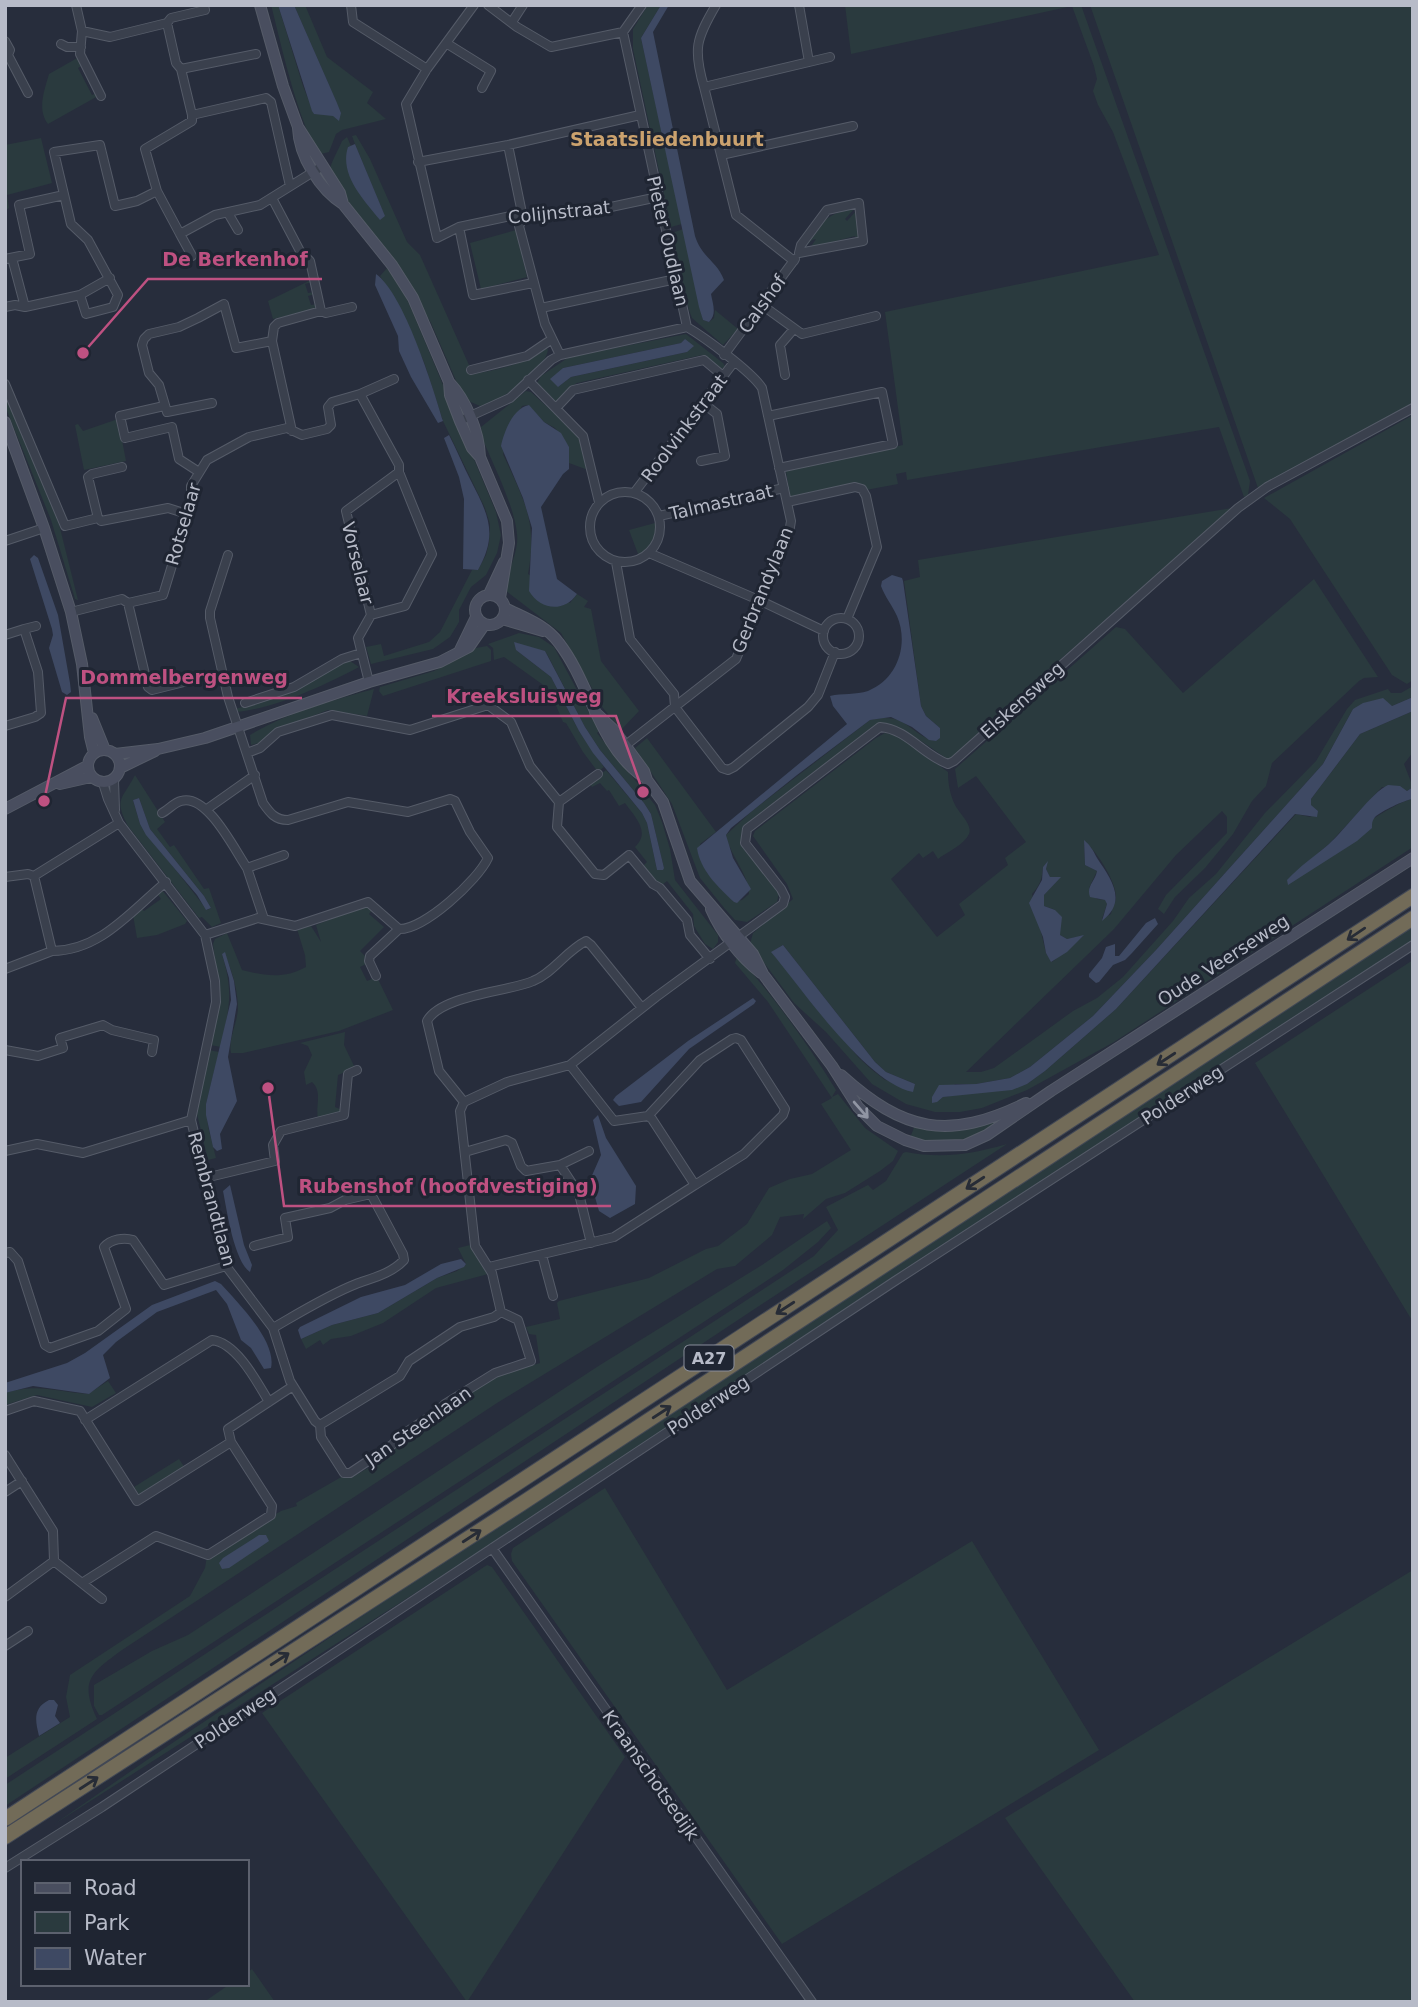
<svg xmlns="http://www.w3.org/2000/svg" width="1418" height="2007" font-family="'DejaVu Sans',sans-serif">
	<rect width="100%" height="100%" fill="#272d3c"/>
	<path fill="#2a3a3e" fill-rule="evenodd" d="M271,5H278L303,86L314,114L341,113L294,5H305L327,57L373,92L367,103L386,119L342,130L336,134L329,152L321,154C300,132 280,39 271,5Z
		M648,5H661L641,38L682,224L671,227L633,49V29Z
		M845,5H1081L1250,481L1248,495L1244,497L1219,427L907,480L906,472L896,474L898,484L791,504L786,471L903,445L885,312L1159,255L1113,132L1098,105L1093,91L1097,79L1094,66L1072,6L851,54Z
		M1090,5H1413V404L1258,488Z
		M79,57L83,65L78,68L92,95L97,93L98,96L48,124C37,110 44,91 49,74Z
		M356,135L370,159L407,242L420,255L473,374C490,371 507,368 523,361C531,358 538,350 547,348L548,350C544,372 501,401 480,406L464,399L431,323L412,290L344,196L330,170C330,164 339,149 342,141L347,137L351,146L348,147L385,217L355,144L352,136Z
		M41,138L52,183L7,195L9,208L5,211V145Z
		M847,208H855L845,219L847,221L857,210L860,235L856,239L855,236L810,248L816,239L812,240L806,246L805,243C813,234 821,221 831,216C837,212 841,213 847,208Z
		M683,229L703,320L709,322L714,318L715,310L738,329L723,345L692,318L689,310L672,233Z
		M516,230L527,277L481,289L470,243Z
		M387,268L405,295L413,313L496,512L501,535L497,553L486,575L471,587L459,610V622L450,637L433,649L371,664L366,647L381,644L384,656L429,642L440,632L472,570H478L486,555L489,543L490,524L485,508L443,421L424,362L400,308L380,276Z
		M311,280L312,282L305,284L308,293L314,292L315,294L308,296L311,305L318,304L316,309L273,319L268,301Z
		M686,334L723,363L725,366L721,370L702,355L577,383L572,386L555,403L537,383L541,376L569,357ZM685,339L687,352L571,377L558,387L563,368L681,343Z
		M526,391L531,392L579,436L588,470L569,463V447L555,428L544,422L528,405L522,406L503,454C524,501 538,521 528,574L570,603L577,594L588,601L584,607L591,609L601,661L639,711L621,730L603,708L561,633L506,591C506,575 515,560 517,543C520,517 493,464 482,438L481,427Z
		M5,393L57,516L78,600L75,599L51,520L5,406Z
		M1413,415V680L1407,684L1392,675L1290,519L1264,498Z
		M118,419L126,461L84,470L75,425L78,424L83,431Z
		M1232,508L986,725L951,761C932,750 895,718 875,725L743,830L741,840L779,893L777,902L747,922L735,920L725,909L700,878L672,804L635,748L647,738L716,832L700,844L707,873L734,902L742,900L749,894C749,874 730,856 726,835L752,811L870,720C909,711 909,736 936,741L940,728L926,716L921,706L904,581L920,577L918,560Z
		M655,523L660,525C659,541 653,551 640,559L629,530Z
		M1314,579L1378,677L1364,678L1359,681L1272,763L1266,786L1252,801L1233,834L1205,868L1175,897L1164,914L1158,909L1166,895L1227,833V817L1222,811L1176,855L1114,929L966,1072H981L994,1068L1073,1011L1097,998L1123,977L1173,921L1189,898L1216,874L1265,813L1316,761L1347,709L1355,700L1388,689L1391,693H1401L1413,686V697L1392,706L1388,704L1353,709L1323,764L1156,950L1093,1016L1030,1067L1010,1078L976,1084H955L937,1102L943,1097L1027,1084L1045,1071L1116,1009L1296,814L1310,817L1318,811L1310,805L1311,799L1360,734L1413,711V752L1404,764L1413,787L1407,791L1404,789L1382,787L1329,844L1287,880C1312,863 1389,802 1413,799L1411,809L1413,847L1114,1042L1027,1090L982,1108L960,1112H935L906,1104L872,1084L826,1032L794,1003L750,944L753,933L793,899L787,884L753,836L755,831L876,738L885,733L897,735L948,772C948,784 950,794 955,805C959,813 973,825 969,834C964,845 947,852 938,859L933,851L923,858L919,853L891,879L937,937L965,915L959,904L1008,865L1005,858L1026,842L976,776L958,788L955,769L1116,627L1125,629L1183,693ZM1084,841C1096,850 1116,881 1116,897C1116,902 1112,909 1111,914L1102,919L1107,904L1106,900L1097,899L1089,888L1097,871L1085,865ZM1047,863L1046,869L1050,877H1060L1044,895V906L1055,910L1060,935L1067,939L1083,936L1052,962L1046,953L1032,894C1040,885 1042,879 1043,867ZM783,945L875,1062L886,1072L915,1084L885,1080L871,1069L858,1057L772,952Z
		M519,633L539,637L554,647L599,731L597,733L655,805L662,822L670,849L675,880L718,935V942L713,949L705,944L694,926L693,914L667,881L662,885L655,881L643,866L647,862L635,847C651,832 635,817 625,803L619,806L609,790L607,791L600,783L592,787L590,784L606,770L642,813L647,823L657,870L664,868L651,814L644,803L600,750L585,727L548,656L545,651L516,650L551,677L579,731L604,767L598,772L583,752L566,723L563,722L552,696L553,692L504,657L494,660L493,648L488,644Z
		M487,646L491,650V661L383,696L379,691L380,687L434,671L459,658L470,649Z
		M350,661L359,667C325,685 274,709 236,712L235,709L290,693L344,662Z
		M374,689L367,716L328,710L276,730L259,743L251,745L250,735C286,713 333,700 374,689Z
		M135,775L165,822L157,829L170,847L174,845L204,889L209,888L221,923L212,927L202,917L199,918L128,826C113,798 123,799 135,775ZM139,798L150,829L204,896L211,908L207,910L140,824L133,800Z
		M162,890L187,921L185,924L157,935L137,938L133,915L141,908L144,911L161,899L157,893Z
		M364,906L373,909L369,914L384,927L360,951L365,956L366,964L360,967L367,981L377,977L393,1010L339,1031L243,1053H231C228,1040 237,1024 238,1009C238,990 232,970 224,953L222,954C234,994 229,1007 221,1047L210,1045L220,998L213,944L215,939L227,933L242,970C266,976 284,979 306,967L305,955L297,929L311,926L321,942L316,925Z
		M1413,927V946L739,1381L487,1547L53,1825L147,1760L610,1450Z
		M737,956C774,996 807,1043 836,1090L832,1097L838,1094L865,1128L898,1151L893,1161L880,1171L845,1193L826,1199L803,1219L804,1214L780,1217L772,1235L735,1266L717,1269L497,1403L122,1650C91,1673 79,1680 97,1719L5,1779V1758L70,1717L66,1697L70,1675L190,1596L205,1568L207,1556L281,1511L297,1506L296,1503L343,1476L350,1478C366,1469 396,1455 403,1438L498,1375L540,1363L536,1335L529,1334L526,1327L560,1319L557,1303L559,1301L649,1278L706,1249L718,1246L747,1224L769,1188L790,1179L812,1174L851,1150L821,1104L832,1098L768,1002L735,963Z
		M1413,960V1322L1255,1063Z
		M345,1032L344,1045L355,1068L338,1075L335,1107L342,1110L338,1114L318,1118C315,1106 323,1092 312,1082L306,1085L304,1072L312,1055L308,1046L300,1043Z
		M209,1050L219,1052L206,1104L208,1126L216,1158L208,1160L197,1114Z
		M1010,1114C972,1141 957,1147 910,1138L915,1125Z
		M1007,1144L756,1308L5,1806V1785L814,1256L838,1230L826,1207L868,1185L873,1190L886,1181L903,1153L906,1152C942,1159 973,1154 1007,1144Z
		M827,1221L831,1228L818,1242L783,1270L102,1715H99L94,1706V1685L152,1651L188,1635L600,1365L762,1265Z
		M470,1245L488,1274L436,1288L383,1323L351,1336L331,1339L323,1345L320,1340L306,1349L301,1339L332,1325L378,1313L437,1278L457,1271L466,1264L458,1248Z
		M108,1381L116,1393L92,1407L37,1395L5,1405V1393C40,1383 54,1392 88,1394Z
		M179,1459L185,1468L140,1496L134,1487Z
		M605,1488L727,1690L972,1541L1099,1750L782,1944L512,1561L511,1554L513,1548Z
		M487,1565L492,1567L625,1757L467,2002L262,1713Z
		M1413,1570V2002H1135L1005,1818Z
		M252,1969L275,2002H204L230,1984H247V1973Z"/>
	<path fill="#3e4963" d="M278,5H294L337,103L341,113L339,121L333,116L314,114L312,111Z
		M661,5H669L653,32L695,236C702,258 717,261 724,280L711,294C713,305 717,314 709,322L703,320L699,307L641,38Z
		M355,144L385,216L380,220C364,200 339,175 348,147Z
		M376,274C404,294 433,387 443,421L438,423L411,377L399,351L398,336L375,285Z
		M685,339L694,346L687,352L571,377L558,387L550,379L563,368L681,343Z
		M529,405L544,422L561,433L569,447V469L563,474L541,507L557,579L577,594C564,613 540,610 529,591L532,528L523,498L501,446C504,432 513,408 529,405Z
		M449,435C457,450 463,466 471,481C489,516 498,534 478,570L463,569L464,499L459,477L444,438Z
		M34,555L38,558L58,615L70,683L71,692L67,695L62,692L49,648L53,635L52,629L30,559Z
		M892,575L902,578L903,581L921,706L926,716L940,728V738L936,741L929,740L912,727L891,717L870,720L797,775L731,828L726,835L733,858L751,889L737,903L734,902C718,887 700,870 697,848L847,724L833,706L830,696C842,693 856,695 868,691C898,679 909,644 897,616C892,605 885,597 881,586L882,581Z
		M514,642L545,651L585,727L600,750L644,803L651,814L664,868L663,870H657L647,823L642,813L593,753L579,731L551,677L516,650Z
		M1413,697V711L1360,734L1311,799V805L1318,811L1317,817L1295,814L1116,1009L1045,1071L1027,1084L1012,1090L943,1097L937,1102L932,1103V1097L939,1085L976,1084L1010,1078L1030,1067L1093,1016L1156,950L1323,764L1353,709L1363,703L1383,698L1392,706Z
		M1388,785L1400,786L1407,791L1413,787V799C1404,800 1382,811 1375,817C1372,821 1372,823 1372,828L1357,841L1288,885L1287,880C1300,866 1315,856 1329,844C1345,830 1372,792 1388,785Z
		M139,798L150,829L204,896L211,908L206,910L197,895L146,835L140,824L133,800Z
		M1084,840C1090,845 1093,850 1097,858C1111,879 1128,901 1102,921L1107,904L1105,900L1090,897C1086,886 1095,882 1097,871L1085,865Z
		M1048,861L1046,869L1050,877H1061L1044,895V906L1055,910L1062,917L1060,935L1067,939L1084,935L1067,952L1051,962L1046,953L1043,937L1029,903L1042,880L1043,867Z
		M1155,918L1158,924L1132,953L1125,960L1113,965L1099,982L1096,983L1089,977V974L1102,958L1106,947L1115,944V956H1119L1146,923Z
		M783,945L875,1062L886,1072L915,1084L913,1092C866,1083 803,990 771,952Z
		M225,952L234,981L237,1004L228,1057L237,1101L220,1134L222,1149L217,1151L213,1147L206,1115V1104L231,1000L229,978L222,954Z
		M753,998L756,1001L754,1004L689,1049L641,1102L619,1106L613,1100L616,1096L688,1041Z
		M598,1115L606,1138L636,1186L635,1204L610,1218L599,1211L590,1180L601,1155L593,1120Z
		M230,1185L244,1245L252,1265L250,1272C234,1261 227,1211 223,1191Z
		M461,1259L466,1264L464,1267L437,1278L378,1313L332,1325L301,1339L298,1330L300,1327L361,1297L405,1285L441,1264Z
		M215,1281L221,1284C237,1302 277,1341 271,1368L264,1369L251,1348L241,1340L227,1304L216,1290L157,1312L116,1342L103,1355L110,1378L89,1394L33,1386L5,1393V1383L67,1363L85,1353L152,1305Z
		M259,1535H266L269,1541L229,1568L222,1569L219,1563L223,1558Z
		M49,1700H54L58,1705L55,1716L60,1723L39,1736C35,1720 33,1708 49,1700Z"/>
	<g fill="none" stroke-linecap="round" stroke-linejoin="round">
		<g stroke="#555b68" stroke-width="10">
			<path id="street" d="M76,5L82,31
				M351,5L353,22L427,69
				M474,5L427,69L406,104L437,238L459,227L511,216L523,218L581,210L592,211L658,197
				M488,5L517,27L551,47L623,32L642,5
				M716,5C696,39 693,49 704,87L830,57
				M799,5L809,62
				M512,22L523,5
				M167,23L176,63L181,69
				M623,32L687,327
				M5,41L10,50L8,55L28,93
				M446,43L491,71L482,88
				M61,44L67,47H81
				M704,87L736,215L794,261
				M101,96L80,54L82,31L110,37L167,23L171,18L205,10L204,5
				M192,115V121L145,149L157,191L180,234L215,215L260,205L321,167
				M192,115L266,98L271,102L290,186
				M192,115L181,69L256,54
				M508,145L523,218L519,226L545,324L560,355
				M721,155L853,126
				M418,162L508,145L640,115
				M272,198L300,251L310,261L321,311
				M859,203L863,241L799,253L801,245L827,210Z
				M228,213L238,230
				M459,227L473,295L533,283
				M180,234L192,256
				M12,258L25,307
				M5,259L30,254L19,205L64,195
				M80,295L86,314L113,307L118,295L88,240L71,224L54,152L100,145L115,206L137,201L157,191
				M762,305L802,334L876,316
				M5,307L15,305L25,307L80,295L110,278
				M541,308L676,279
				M724,355L795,259
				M471,370L527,356L552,339
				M785,375L780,345L793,330
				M528,380L583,436L599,502
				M5,384L65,526L98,518L88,477L92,474L122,467
				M360,394L399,465V472L346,511L371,615L358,638L369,682
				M212,403L167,412L159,385L149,373L142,345L144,339L149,334L179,327L198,318L224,304L236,348L272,341
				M164,406L120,416L125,438L172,427L179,459L199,472
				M556,408L573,390L704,360L723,376
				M768,416L882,392L893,444L779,468
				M466,418L510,398L551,360L560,355L687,327C704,337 752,372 762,388L791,521L789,533L736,659L622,748
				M292,431L272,341L274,327L278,323L321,311L326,313L352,307
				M701,461L725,456L717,414L703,403
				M590 527a35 35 0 1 1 70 0a35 35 0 1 1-70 0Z
				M634,493L734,362
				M787,502L855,487L862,489L866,496L877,547L847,619
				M659,516L784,488
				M98,518L101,521L168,508L187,514
				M5,541L44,528
				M649,553L761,601L824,631
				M616,562L630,639L674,694L675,707L722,768L728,770L734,767L808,707L818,695L835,652
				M128,603L148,687L152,690L200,678
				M71,612L122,599L128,603L163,595L191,503V486L207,460L249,437L287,428L302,435L327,429L331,425L328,407L332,402L360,394L394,379
				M371,615L405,606L432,554L399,472
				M823 636a18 18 0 1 1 36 0a18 18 0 1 1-36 0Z
				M24,629L36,626
				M5,635L24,629L38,672L41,713L35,717L5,726
				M245,703L294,687L342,659L361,653
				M247,753L260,748L278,732L332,715L410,730L488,705L511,722L530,766L559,802
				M598,774L559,802L557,827L595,874L604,875L629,855L653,884L660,888L687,920L690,935L710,959
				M114,780L115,810
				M103,783L108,799L119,823L205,935L215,981L216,1002L191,1120L226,1266L273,1328L290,1381L315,1421L320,1425
				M207,809L255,775
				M162,813C168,810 175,802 181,801C207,793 234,849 247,868L284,855
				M247,868L264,919
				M5,877L28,874L34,876
				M205,935L258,918L295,926L368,902L399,929C424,930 478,880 488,858L470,832L455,801L450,799L408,812L348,802L288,820C275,820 270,813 263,803L228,697L210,618V611L228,555
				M52,951C100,951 131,911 166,882
				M5,969L52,951L34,876L119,823
				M376,976L369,961L370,956L399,929
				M5,1050L38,1056L63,1048L60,1038L103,1025L112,1030L154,1040L152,1052
				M464,1102L439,1071L427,1021C441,995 508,992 533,981C553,973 566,951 586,941L591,945L642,1008
				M648,1116L700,1060L732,1039L736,1038L741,1040L785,1109L783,1115L744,1154L695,1185
				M5,1151L37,1144L83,1153L191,1120
				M465,1152L506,1140L512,1143L521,1166L526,1171L560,1165L589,1151
				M560,1165L579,1194L591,1243
				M205,1178L275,1161L273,1145L281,1131L344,1115L348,1074L357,1070
				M371,1194L385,1184
				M254,1246L288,1237L285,1218L330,1208L345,1200L371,1194L403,1254L404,1260C391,1274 372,1278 356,1284C328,1295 299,1313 273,1328
				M5,1253L10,1252L18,1261L45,1345L50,1348L98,1331L126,1309L104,1247C111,1239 124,1237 133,1240L164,1285L226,1266
				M542,1255L553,1296
				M489,1267L614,1237L695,1185L652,1119L648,1116L614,1121L570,1065
				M501,1312L494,1317L460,1327L409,1361L400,1376L320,1425L321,1437L344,1473H350L392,1445L399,1437L437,1412L445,1404L495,1373L531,1361L518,1320L501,1312L492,1273L475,1246L460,1111L464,1102L507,1082L570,1065L656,997L783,904L785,897L781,889L745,843L747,829L880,727C907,729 923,755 948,764L954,761L1238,508L1267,487L1413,408
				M5,1411L34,1401L80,1411L137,1501L231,1442L228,1429L293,1386
				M85,1420L212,1340C237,1343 257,1382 269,1402
				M5,1455L53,1531L54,1561L5,1597
				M5,1492L22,1481
				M492,1548L812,2002
				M54,1561L102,1599
				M82,1583L156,1536L208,1555L271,1515L272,1506L231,1442
				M5,1646L28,1631
				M5,1868L102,1807L895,1281L1413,945"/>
		</g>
		<g stroke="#555b68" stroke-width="12">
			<path id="secondary" d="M260,5L283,86L298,127L340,193L343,204L392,265L413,298L449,382C466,400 479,431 480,457
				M298,128C299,156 320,190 343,204
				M449,382L450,395L460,421L472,448L480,457L507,521L509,543L500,598
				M5,422L44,528L71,612L82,664L90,737L94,753
				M489,594L504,562
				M475 610a15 15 0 1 1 30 0a15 15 0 1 1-30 0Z
				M505,608C525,618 546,625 559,643C591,685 598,744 642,776
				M502,619L543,631
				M459,652L476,617
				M595,712L614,730L644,771L647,780L663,802L690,881L753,954L763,974L832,1066L858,1107L877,1126L905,1140L924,1146L965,1145L987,1135L1051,1091L1413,858
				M92,718L105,750
				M88 766a16 16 0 1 1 32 0a16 16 0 1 1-32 0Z
				M115,754L158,749L205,738L369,682L440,662L469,647L485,624
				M120,768L155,751
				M60,784L91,777
				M5,809L87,766
				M711,909C721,932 740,957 761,973
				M841,1075C904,1132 948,1141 1026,1103"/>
		</g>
		<g stroke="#424855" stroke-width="16">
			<path id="highway" d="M5,1819L1413,896
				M5,1837L521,1504L1413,918"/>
		</g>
		<use href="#street" stroke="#3a404d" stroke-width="8"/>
		<use href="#secondary" stroke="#494e5f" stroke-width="10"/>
		<use href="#highway" stroke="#726b58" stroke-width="14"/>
	</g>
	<defs><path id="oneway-shaft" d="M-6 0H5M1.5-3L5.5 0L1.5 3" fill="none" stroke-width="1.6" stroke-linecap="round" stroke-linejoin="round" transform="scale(1.75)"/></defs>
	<g stroke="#272c36">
		<use href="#oneway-shaft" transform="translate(1356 934) rotate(146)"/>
		<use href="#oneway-shaft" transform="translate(1166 1059) rotate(147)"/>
		<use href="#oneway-shaft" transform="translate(975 1183) rotate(147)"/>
		<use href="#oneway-shaft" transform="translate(785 1308) rotate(147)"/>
		<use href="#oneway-shaft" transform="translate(662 1412) rotate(-33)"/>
		<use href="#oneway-shaft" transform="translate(472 1536) rotate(-33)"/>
		<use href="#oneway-shaft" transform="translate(280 1659) rotate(-33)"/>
		<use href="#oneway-shaft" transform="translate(89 1783) rotate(-33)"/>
	</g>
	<use stroke="#9095a3" href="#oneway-shaft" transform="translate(861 1110) rotate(49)"/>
	<g text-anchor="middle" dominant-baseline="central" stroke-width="6" stroke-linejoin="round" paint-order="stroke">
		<rect fill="#1f2532" stroke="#898e9b" stroke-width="2" x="684.5" y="1345.5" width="49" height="25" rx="5"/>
		<g font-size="16" font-weight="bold" fill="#b7bbc8">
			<text x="709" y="1358">A27</text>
		</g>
		<g font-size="18" fill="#b7bbc8" stroke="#1f2532">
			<text transform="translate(559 212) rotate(-6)">Colijnstraat</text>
			<text transform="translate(668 241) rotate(77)">Pieter Oudlaan</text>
			<text transform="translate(762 304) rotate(-54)">Calshof</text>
			<text transform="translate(684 428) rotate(-53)">Roolvinkstraat</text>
			<text transform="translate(721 502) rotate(-13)">Talmastraat</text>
			<text transform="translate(183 524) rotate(-74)">Rotselaar</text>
			<text transform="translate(358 563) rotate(76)">Vorselaar</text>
			<text transform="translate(762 590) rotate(-68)">Gerbrandylaan</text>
			<text transform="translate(1022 700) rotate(-42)">Elskensweg</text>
			<text transform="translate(1223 960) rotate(-33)">Oude Veerseweg</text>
			<text transform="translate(1182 1095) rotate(-33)">Polderweg</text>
			<text transform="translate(212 1199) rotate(75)">Rembrandtlaan</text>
			<text transform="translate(708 1405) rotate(-33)">Polderweg</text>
			<text transform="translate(418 1426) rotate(-35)">Jan Steenlaan</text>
			<text transform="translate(235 1718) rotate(-34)">Polderweg</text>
			<text transform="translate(651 1775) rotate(55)">Kraanschotsedijk</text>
		</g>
		<g font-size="19" font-weight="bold" fill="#cba26e" stroke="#1f2532">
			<text x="667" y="139">Staatsliedenbuurt</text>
		</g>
	</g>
	<path fill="none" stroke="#be5181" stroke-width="2.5" d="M83 353L148 279H322M44 801L66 698H302M643 792L616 716H432M268 1088L284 1206H611"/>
	<g fill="#be5181" stroke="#1f2532" stroke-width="2.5">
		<circle cx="83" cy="353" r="7"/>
		<circle cx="44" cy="801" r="7"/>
		<circle cx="643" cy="792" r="7"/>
		<circle cx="268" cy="1088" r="7"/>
	</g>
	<g font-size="19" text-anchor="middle" font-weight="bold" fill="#be5181" stroke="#1f2532" stroke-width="6" stroke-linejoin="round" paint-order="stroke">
		<text x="235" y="266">De Berkenhof</text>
		<text x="184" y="684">Dommelbergenweg</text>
		<text x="524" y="703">Kreeksluisweg</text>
		<text x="448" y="1193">Rubenshof (hoofdvestiging)</text>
	</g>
	<rect width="1418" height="2007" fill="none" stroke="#b7bbc8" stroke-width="14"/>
	<rect x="21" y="1860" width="228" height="126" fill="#1f2532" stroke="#5c616e" stroke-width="2"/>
	<rect x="35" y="1883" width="35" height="10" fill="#494e5f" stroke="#5c616e" stroke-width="2"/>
	<text x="84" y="1895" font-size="21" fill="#b7bbc8">Road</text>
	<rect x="35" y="1912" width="35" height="21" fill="#2a3a3e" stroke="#5c616e" stroke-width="2"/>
	<text x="84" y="1930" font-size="21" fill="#b7bbc8">Park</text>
	<rect x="35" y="1948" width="35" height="21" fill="#3e4963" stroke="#5c616e" stroke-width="2"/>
	<text x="84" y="1965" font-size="21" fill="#b7bbc8">Water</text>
</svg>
